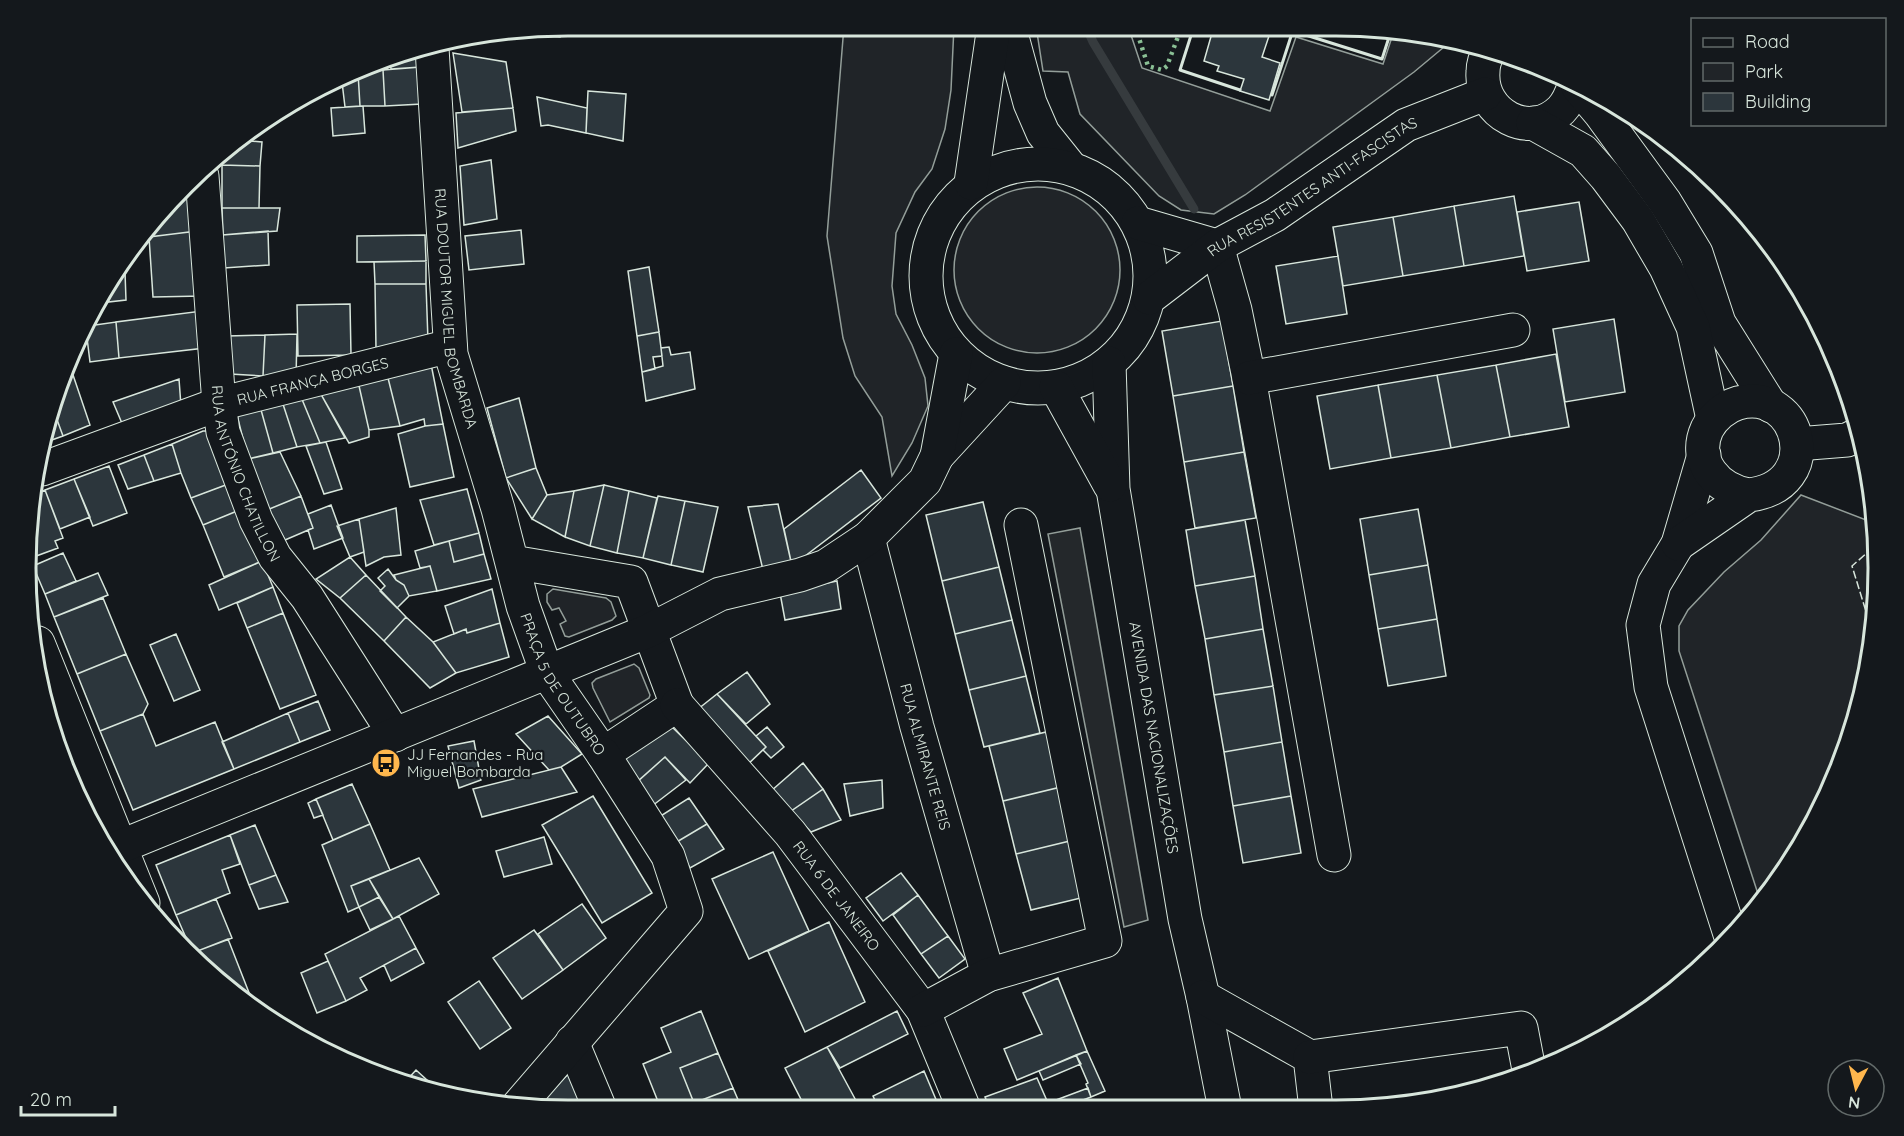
<svg xmlns="http://www.w3.org/2000/svg" width="1904" height="1136" font-family="Quicksand,sans-serif">
	<rect width="100%" height="100%" fill="#14181c"/>
	<path fill="#202428" stroke="#939e99" stroke-width="1.5" d="M844,26H954L951,90L945,129L932,169L915,192L896,233L892,286L896,314L912,345L925,378L928,406L912,443L892,476L882,417L855,376L843,338L827,236Z
		M1036,26H1128L1142,68L1270,111L1296,37L1383,64L1394,31L1450,42L1414,72L1245,195L1214,214L1181,210L1159,196L1080,114L1068,72L1043,71Z
		M954 270a83 83 0 1 1 166 0a83 83 0 1 1-166 0Z
		M1801,495L1874,523L1878,568L1868,674L1837,776L1787,870L1760,900L1679,651V626L1688,610L1724,572L1761,540Z
		M553,589L606,598L611,602L616,616L612,620L569,637L565,636L560,624L566,621L559,608L552,610L547,602V594Z
		M634,664L639,668L650,695L649,698L610,722L593,688L592,683L596,679Z"/>
	<path fill="#24282b" stroke="#939e99" stroke-width="1.5" d="M1080,528L1148,920L1124,927L1048,534Z"/>
	<g fill="none" stroke-linecap="round" stroke-linejoin="round">
		<path stroke="#363b3e" stroke-width="9" d="M1086,26L1093,42L1194,209"/>
	</g>
	<path fill="#2c363c" stroke="#d8e6dc" stroke-width="1.5" d="M1214,26L1272,27L1262,57L1280,63L1269,100L1240,91L1244,79L1217,71L1219,66L1204,61Z
		M561,27L560,37L523,33Z
		M419,50L421,67L391,69L389,57L394,54Z
		M453,53L506,62L513,108L462,112Z
		M421,67L422,104L385,106L383,70Z
		M383,70L385,106H360L358,73Z
		M358,73L360,106L345,107L342,82Z
		M588,91L626,94L623,141L586,133Z
		M537,97L587,108L586,133L548,125L541,126Z
		M363,106L365,133L333,136L331,108Z
		M513,108L516,131L458,148L456,113Z
		M250,131V141L233,143L238,137Z
		M250,141L262,142L260,166L222,165V155L233,143Z
		M491,160L497,219L464,225L460,166Z
		M222,165L260,166L259,208H222Z
		M195,184L197,231L149,237V233Z
		M1514,196L1524,256L1464,266L1454,206Z
		M1579,202L1589,261L1527,271L1517,212Z
		M1454,206L1464,266L1403,276L1393,217Z
		M222,208H280L277,231L223,235Z
		M1393,217L1403,276L1343,286L1333,227Z
		M521,230L524,264L469,270L465,236Z
		M197,231L202,296L153,297L149,237Z
		M268,231L269,265L224,268L223,235Z
		M425,235L426,261L357,262V236Z
		M1338,256L1347,314L1286,324L1276,266Z
		M426,261V284H375L374,262Z
		M649,267L659,332L637,336L628,271Z
		M125,272L126,300L99,303L114,273Z
		M375,284H426L428,341L376,349Z
		M350,304L351,355L298,356L297,305Z
		M202,311L205,348L119,358L116,322Z
		M1614,319L1625,392L1565,402L1553,329Z
		M1222,321L1233,386L1173,396L1162,331Z
		M116,322L119,358L90,362L86,330L88,326Z
		M659,332L662,356L653,357L655,369L642,372L637,336Z
		M297,334L296,378L263,376L265,335Z
		M265,335L263,376L230,374L227,336Z
		M669,347L671,355L690,352L695,389L646,401L642,372L663,366L661,348Z
		M1556,354L1569,427L1510,437L1496,365Z
		M430,359L443,424L425,426L424,419L400,426L386,370Z
		M1496,365L1510,437L1451,448L1437,375Z
		M71,369L90,425L63,436L52,406L54,394L66,371Z
		M386,370L400,426L369,430L357,377Z
		M1437,375L1451,448L1391,458L1378,385Z
		M357,377L369,430V437L349,443L318,389Z
		M179,379L181,406L124,428L113,402Z
		M1378,385L1391,458L1330,469L1317,396Z
		M1233,386L1244,452L1184,462L1173,396Z
		M318,389L345,438L320,443L299,392Z
		M299,392L320,443L297,447L280,395Z
		M280,395L297,447L273,453L258,399Z
		M519,398L536,468L506,478L487,408Z
		M258,399L273,453L248,459L234,403Z
		M52,406L63,436L46,442Z
		M443,424L454,477L410,487L398,434L425,426Z
		M203,431H208L231,483L191,498L181,473L172,444Z
		M326,442L342,489L324,494L306,446Z
		M172,444L181,473L154,481L144,455Z
		M280,452L301,496L267,510L248,459Z
		M1244,452L1256,518L1195,528L1184,462Z
		M144,455L154,481L128,489L118,465Z
		M109,466L127,513L93,526L74,479Z
		M536,468L547,495L532,519L506,478Z
		M861,470L881,498L792,566L784,529Z
		M74,479L90,517L60,529L45,490Z
		M231,483L242,509L203,525L191,498Z
		M604,485L590,546L565,537L574,491Z
		M604,485L629,491L617,553L590,546Z
		M467,489L479,533L434,545L420,500Z
		M45,490L63,538L55,541L58,548L28,559L38,493Z
		M574,491L565,537L532,519L547,495Z
		M629,491L657,498L643,558L617,553Z
		M301,496L313,528L285,540L267,510Z
		M658,496L685,501L671,565L643,558Z
		M685,501L718,507L703,572L671,565Z
		M983,502L999,567L942,581L926,515Z
		M778,504L792,566L763,570L748,507Z
		M331,505L343,538L314,549L308,530L313,528L308,514Z
		M396,508L401,555L384,557L366,566L359,519Z
		M242,509L262,561L224,577L203,525Z
		M1418,509L1428,565L1369,575L1360,519Z
		M359,519L364,552L350,557L337,526Z
		M1245,520L1255,576L1195,586L1186,530Z
		M479,533L484,554L454,562L449,541Z
		M449,541L454,562L484,554L491,579L437,591L430,566L420,568L415,551Z
		M63,553L76,581L45,594L33,566Z
		M350,557L366,575L340,598L316,579Z
		M262,561L273,587L219,610L209,585Z
		M1428,565L1437,619L1378,629L1369,575Z
		M430,566L437,591L409,596L404,585L396,580L394,575Z
		M999,567L1012,620L955,634L942,581Z
		M388,569L396,580L404,585L409,596L397,608L380,591L385,586L378,578Z
		M98,573L108,595L54,617L45,594Z
		M366,575L406,617L384,641L340,598Z
		M1255,576L1263,629L1205,639L1195,586Z
		M837,581L841,609L785,620L780,593Z
		M273,587L283,613L247,628L237,603Z
		M492,589L500,623L467,633L466,629L454,634L445,606Z
		M103,598L126,654L77,674L54,617Z
		M283,613L316,695L280,709L247,628Z
		M406,617L433,642L456,673L430,688L384,641Z
		M1437,619L1446,676L1388,686L1378,629Z
		M1012,620L1026,676L969,690L955,634Z
		M500,623L509,657L456,673L433,642L466,629L467,633Z
		M1263,629L1273,686L1214,695L1205,639Z
		M176,634L200,690L174,701L150,645Z
		M126,654L148,704L143,714L100,731L77,674Z
		M747,672L770,704L746,724L717,694Z
		M1026,676L1040,733L984,747L969,690Z
		M1273,686L1282,742L1224,752L1214,695Z
		M717,694L766,747L744,768L693,713Z
		M318,701L330,730L300,742L288,713Z
		M288,713L300,742L234,769L222,742Z
		M143,714L156,746L215,722L234,769L133,810L100,731Z
		M548,716L582,754L561,767L549,770L516,734Z
		M670,725L709,763L690,783L665,757L637,782L624,758Z
		M767,727L784,747L771,758L763,750L766,747L756,736Z
		M1046,732L1061,787L1003,801L989,746Z
		M474,741L481,780L459,788L448,746Z
		M1282,742L1291,796L1233,806L1224,752Z
		M665,757L686,780L652,806L637,782Z
		M803,763L823,789L791,811L771,791Z
		M561,767L577,792L482,817L473,789Z
		M882,780L883,808L850,816L844,784Z
		M352,784L370,824L333,840L316,799Z
		M1061,787L1074,840L1016,854L1003,801Z
		M823,789L841,820L811,832L791,811Z
		M593,796L652,893L602,923L542,825Z
		M1291,796L1301,853L1243,863L1233,806Z
		M689,798L707,824L675,843L659,817Z
		M316,799L323,815L314,818L308,803Z
		M370,824L390,870L351,886L359,907L348,912L322,845Z
		M707,824L724,849L690,868L675,843Z
		M255,825L276,875L249,885L230,835Z
		M230,835L240,864L222,870L230,893L176,915L156,865Z
		M544,837L552,864L504,877L496,851Z
		M1074,840L1089,896L1031,910L1016,854Z
		M773,852L809,931L749,959L712,879Z
		M419,858L439,894L393,919L369,879Z
		M901,873L918,895L883,921L866,898Z
		M276,875L288,902L259,909L249,885Z
		M369,879L379,897L359,907L351,886Z
		M918,895L948,936L921,954L893,915Z
		M379,897L393,919L370,930L359,907Z
		M216,899L232,938L195,952L190,947L176,915Z
		M582,904L606,938L563,970L538,934Z
		M399,916L416,948L360,978L367,990L346,1001L325,954Z
		M829,922L865,1002L805,1032L768,951Z
		M534,930L563,970L522,999L493,958Z
		M948,936L965,959L939,978L921,954Z
		M228,939L255,1008L195,952Z
		M416,948L424,963L391,981L384,965Z
		M328,961L346,1001L317,1013L301,973Z
		M1058,978L1087,1051L1017,1080L1004,1049L1042,1034L1023,993Z
		M479,981L511,1028L480,1049L448,1002Z
		M701,1011L718,1053L680,1068L694,1103L733,1088L742,1109H661L643,1064L671,1052L661,1028Z
		M897,1011L908,1034L840,1068L827,1047Z
		M827,1047L860,1108L857,1109H806L785,1068Z
		M1087,1051L1105,1091L1091,1097L1086,1084L1088,1083L1076,1055Z
		M718,1053L733,1088L694,1103L680,1068Z
		M1076,1055L1081,1064L1043,1080L1039,1071Z
		M416,1070L439,1091L411,1085L406,1081Z
		M924,1071L940,1109H879L873,1096Z
		M570,1072L591,1109H535Z
		M1037,1078L1048,1103L1088,1088L1091,1097L1059,1109H990L985,1097Z"/>
	<g fill="none" stroke-linecap="round" stroke-linejoin="round">
		<g stroke="#d8e6dc" stroke-width="35">
			<g id="minor">
				<path d="M1009,26L1030,103L1043,133L1071,168"/>
				<path id="s1" d="M432,48L451,354L498,509L523,606L547,673L603,754L677,705L631,582L512,562"/>
				<path d="M1490,50C1486,56 1483,65 1483,72C1480,114 1530,141 1561,110C1568,103 1571,95 1574,86"/>
				<path d="M1578,87L1600,113L1665,202L1696,253L1719,323L1771,406"/>
				<path d="M1533,123L1583,151L1606,177L1638,220L1666,268L1693,327L1713,419"/>
				<circle cx="1038" cy="276" r="112"/>
				<path id="s2" d="M202,176L219,404L223,432L256,520L275,557L307,597L395,735"/>
				<path d="M971,183L994,26"/>
				<path d="M1138,223L1217,246"/>
				<path d="M1217,246L1235,310L1249,378L1334,855"/>
				<path id="s3" d="M1149,298L1217,246L1275,215L1406,125L1485,94"/>
				<path id="s4" d="M1109,363L1113,489L1185,919L1203,997L1225,1109"/>
				<path d="M1249,378L1513,330"/>
				<path d="M1056,387L1110,485"/>
				<path d="M1797,444L1847,440L1859,434"/>
				<path d="M1704,455L1678,544L1654,584L1643,625L1651,687L1730,934"/>
				<path d="M937,456L1004,383"/>
				<path id="s5" d="M42,469L219,404L450,346"/>
				<path id="s6" d="M868,538L917,727L988,975"/>
				<path d="M1678,544L1749,495C1826,486 1801,386 1738,403C1725,407 1713,417 1707,429C1692,462 1718,490 1749,495"/>
				<path d="M38,643L143,903"/>
				<path id="s7" d="M677,705L790,833L923,1010L964,1109"/>
				<path d="M112,850L648,631L720,594L800,575L826,566L868,538L925,481L937,456L956,354"/>
				<path d="M1203,997L1310,1057L1316,1109"/>
				<path d="M923,1010L988,975L1105,941L1021,525"/>
				<path d="M572,1042L600,1109"/>
				<path d="M1310,1057L1521,1028L1529,1070"/>
				<path d="M518,1106L686,911L668,856L603,754"/>
			</g>
		</g>
		<use href="#minor" stroke="#14181c" stroke-width="33"/>
		<path stroke="#8ac095" stroke-width="4.5" stroke-dasharray="3 4.5" stroke-linecap="butt" d="M1135,26L1148,66L1162,70L1167,66L1182,26"/>
		<path stroke="#d8e6dc" stroke-width="1.5" stroke-dasharray="8 3" stroke-linecap="butt" d="M1872,631L1852,566L1876,545"/>
		<path stroke="#d8e6dc" stroke-width="3" d="M1194,26L1180,70L1240,90
			M1293,31L1382,59L1391,31
			M1272,95L1294,27"/>
	</g>
	<defs>
		<g id="bus-disc" transform="scale(1.5)"><circle r="9.5" fill="#ffb74d" stroke="#14181c"/><path d="M-5-6H5V4H4V6H2V4H-2V6H-4V4H-5ZM-3.5-4V0h7V-4ZM-3.5 1.2v1.5H-2V1.2ZM2 1.2v1.5H3.5V1.2Z" fill="#111"/></g>
	</defs>
	<g fill-rule="evenodd">
		<use href="#bus-disc" x="386" y="763"/>
	</g>
	<g text-anchor="middle" dominant-baseline="central" stroke-width="4.5" stroke-linejoin="round" paint-order="stroke">
		<g font-size="15" fill="#d8e6dc" stroke="#14181c">
			<text stroke="none"><textPath href="#s3" startOffset="198">RUA RESISTENTES ANTI-FASCISTAS</textPath></text>
			<text stroke="none"><textPath href="#s1" startOffset="262">RUA DOUTOR MIGUEL BOMBARDA</textPath></text>
			<text stroke="none"><textPath href="#s5" startOffset="285">RUA FRANÇA BORGES</textPath></text>
			<text stroke="none"><textPath href="#s2" startOffset="303">RUA ANTÓNIO CHATILLON</textPath></text>
			<text stroke="none"><textPath href="#s1" startOffset="657">PRAÇA 5 DE OUTUBRO</textPath></text>
			<text stroke="none"><textPath href="#s4" startOffset="378">AVENIDA DAS NACIONALIZAÇÕES</textPath></text>
			<text stroke="none"><textPath href="#s6" startOffset="226">RUA ALMIRANTE REIS</textPath></text>
			<text stroke="none"><textPath href="#s7" startOffset="249">RUA 6 DE JANEIRO</textPath></text>
		</g>
		<g font-size="15" fill="#d8e6dc" stroke="#14181c" text-anchor="start">
			<text x="407" y="754">JJ Fernandes - Rua<tspan x="407" dy="17">Miguel Bombarda</tspan></text>
		</g>
	</g>
	<path d="M0 0H1904V1136H0ZM568 36H1336A532 532 0 0 1 1868 568V568A532 532 0 0 1 1336 1100H568A532 532 0 0 1 36 568V568A532 532 0 0 1 568 36Z" fill="#14181c" fill-rule="evenodd"/>
	<path fill="none" stroke="#d8e6dc" stroke-width="3" d="M568 36H1336A532 532 0 0 1 1868 568V568A532 532 0 0 1 1336 1100H568A532 532 0 0 1 36 568V568A532 532 0 0 1 568 36Z"/>
	<rect x="1691" y="18" width="195" height="108" fill="#14181c" stroke="#626a69" stroke-width="1.5"/>
	<rect x="1703" y="38" width="30" height="9" fill="#14181c" stroke="#626a69" stroke-width="1.5"/>
	<text x="1745" y="48" font-size="18" fill="#d8e6dc">Road</text>
	<rect x="1703" y="63" width="30" height="18" fill="#202428" stroke="#626a69" stroke-width="1.5"/>
	<text x="1745" y="78" font-size="18" fill="#d8e6dc">Park</text>
	<rect x="1703" y="93" width="30" height="18" fill="#2c363c" stroke="#626a69" stroke-width="1.5"/>
	<text x="1745" y="108" font-size="18" fill="#d8e6dc">Building</text>
	<g transform="translate(1856 1088) rotate(187)"><circle r="28" fill="#14181c" stroke="#626a69" stroke-width="1.5"/>
	<path d="M0-4.5L10 22L0 15L-10 22Z" fill="#ffb74d"/>
	<text y="-9" font-size="16" font-weight="bold" text-anchor="middle" fill="#d8e6dc">N</text>
	</g>
	<path d="M21 1106v9h94v-9" fill="none" stroke="#d8e6dc" stroke-width="3"/>
	<text x="30" y="1106" font-size="18" fill="#d8e6dc" stroke="#14181c" stroke-width="4.5" paint-order="stroke">20 m</text>
</svg>
